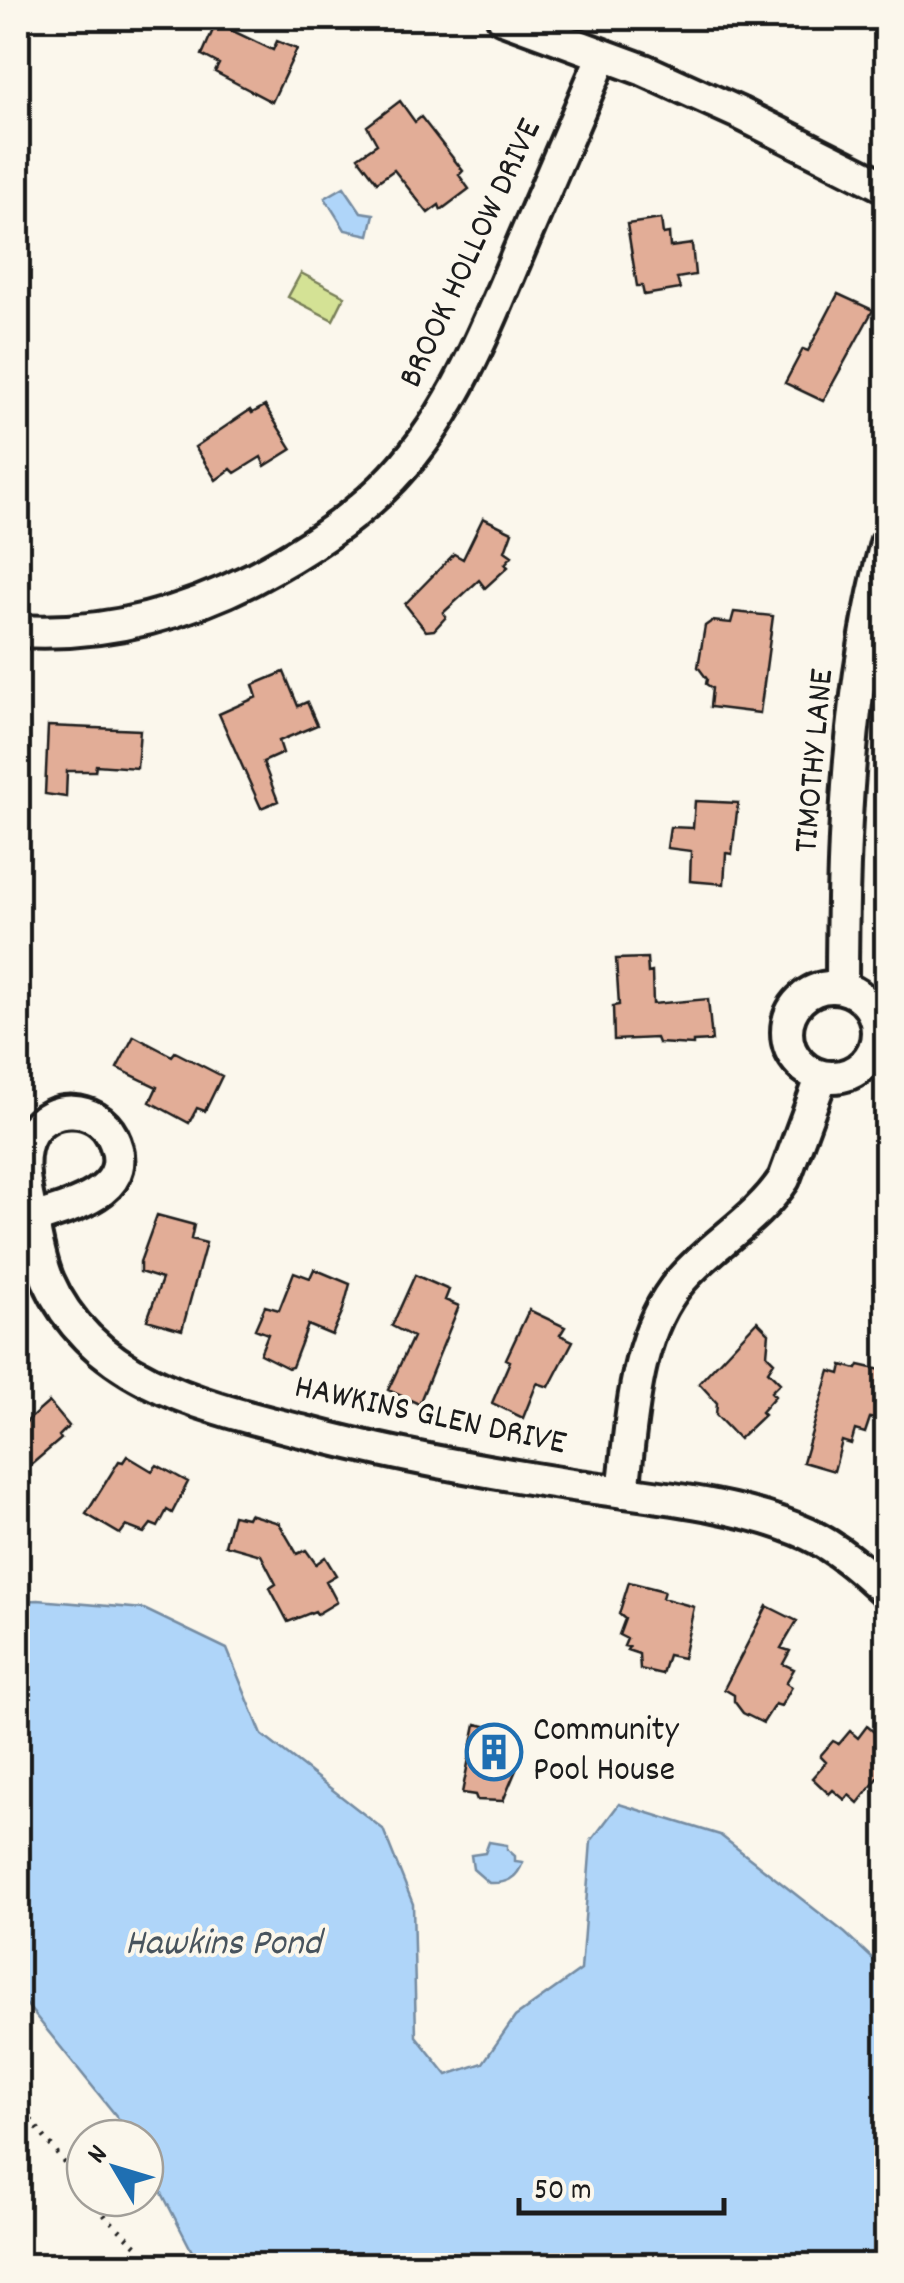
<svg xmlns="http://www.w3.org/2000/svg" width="904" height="2283" font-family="Dekko,sans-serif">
	<rect width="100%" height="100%" fill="#fbf7ec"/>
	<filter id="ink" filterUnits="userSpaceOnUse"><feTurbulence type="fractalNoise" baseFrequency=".01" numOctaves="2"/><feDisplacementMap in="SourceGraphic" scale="20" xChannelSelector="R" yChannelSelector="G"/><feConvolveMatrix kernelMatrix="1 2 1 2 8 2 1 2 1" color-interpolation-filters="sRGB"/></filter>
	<g filter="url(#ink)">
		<path fill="#d4e295" stroke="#787f58" stroke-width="2.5" d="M301,273L345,296L333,320L288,297Z"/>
		<path fill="#afd5f9" stroke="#748ba1" stroke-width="2.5" d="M344,187L361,212L374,214L369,235L345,230L325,198Z
			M38,1600L144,1609L227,1649L262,1735L383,1829L413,1904L416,2036L447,2075L483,2063L515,2017L581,1970L591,1841L619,1804L720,1835L845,1933L886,1971V2265H199L145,2160V2138H134L18,1994V1601Z
			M489,1842L507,1845V1849L515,1856V1861L523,1862C517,1879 506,1884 489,1883L473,1869L471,1855L485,1853Z"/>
		<path fill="#e2ad97" stroke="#1c1c1c" stroke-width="2.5" d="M216,23L273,50L277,41L297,49L272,102L215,72L219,64L202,55Z
			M400,101L415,122L421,117L463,171L459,175L469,189L441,210L439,205L428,213L394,170L377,182L358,157L377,144L367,126Z
			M661,219L663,234L669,233L670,247L692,244L695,275L677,278L680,289L644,295L642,286H637L627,224Z
			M838,294L873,310L823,401L785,383L803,349L808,351Z
			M265,406L292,449L265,466L261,457L235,473L231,469L216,480L195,447L250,410L252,413Z
			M483,518L512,532L505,551L512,556L505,564L508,567L485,588L479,580L443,613L446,617L434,630L426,631L405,604L454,554L463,559Z
			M734,612L773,616L760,713L710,707L712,688L706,684L707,679L698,667L705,626L712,621L731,623Z
			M284,672L298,706L307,702L317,725L279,741L283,753L263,762L278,801L261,808L219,714L257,697L253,685Z
			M48,726L140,730L137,768L96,765L95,771H67L66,797L45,794Z
			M695,801L738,803L732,854L726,853L724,884L690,881L691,851L667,848L670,827L693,828Z
			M647,958L648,973L652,972L653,1004L708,999L712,1041L693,1042V1045L658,1043L656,1038L614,1040L613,1006L619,1005L616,959Z
			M134,1036L172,1056L175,1052L222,1076L205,1111L197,1108L189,1123L150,1102L157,1087L117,1068Z
			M157,1215L194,1225L191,1239L206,1243L182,1330L147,1320L162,1279L140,1272V1262Z
			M314,1269L350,1284L343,1310L332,1335L308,1325L292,1367L288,1368L260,1354L268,1334L255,1329L265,1306L279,1310L294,1272L310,1278Z
			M415,1275L449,1290L445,1300L459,1306L419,1404L388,1390L413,1337L392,1326Z
			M529,1310L565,1327L560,1335L573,1341L549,1387L537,1383L523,1418L492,1403L510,1361L506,1359Z
			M757,1321L769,1333L767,1355L774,1362L768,1371L780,1383L771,1392L775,1396L761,1412L764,1415L739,1439L716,1415L717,1403L699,1383Z
			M842,1365L857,1369L859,1365L881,1370L876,1395L882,1396L876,1419L870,1418L865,1433L855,1430L851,1444L842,1441L834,1471L803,1462L830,1371L840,1374Z
			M49,1402L69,1426L59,1436L61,1439L18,1476V1429Z
			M127,1456L152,1471L157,1465L188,1482L172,1513L167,1510L158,1527L151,1524L144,1533L126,1526L120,1534L86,1514L119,1461L123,1462Z
			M249,1514L279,1523L297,1554L306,1550L316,1564L325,1557L336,1575L326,1581L337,1602L317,1614L315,1611L288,1622L270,1588L276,1584L261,1555L225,1545L233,1515L247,1518Z
			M629,1582L664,1591L662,1598L694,1607L683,1658L668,1655L662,1674L640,1669L639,1654L627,1650L629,1647L624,1646L627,1639L619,1635L625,1619L619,1614Z
			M767,1606L797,1621L781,1648L790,1651L783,1664L794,1669L786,1683L792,1687L781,1706L775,1704L763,1723L743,1713L734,1701V1695L724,1689Z
			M476,1724L518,1733L516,1770L503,1801L477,1800L475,1795L462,1793Z
			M867,1726L886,1742V1768L858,1803L849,1795L845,1800L833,1790L829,1794L812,1778L826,1762L820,1756L833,1741L839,1744L850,1731L858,1738Z"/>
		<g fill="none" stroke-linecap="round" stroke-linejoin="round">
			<g stroke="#1c1c1c" stroke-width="38">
				<path id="minor" d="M503,18L644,70L739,113L886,187
					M18,631C100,636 179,616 252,579C300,554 345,525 383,488C449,424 484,334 519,251C547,186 575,120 603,55
					M787 1032a45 45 0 1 1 90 0a45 45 0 1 1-90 0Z
					M842,988C842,839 848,687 886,543
					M33,1219C69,1207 140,1192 112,1136C96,1105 50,1103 31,1133C16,1158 27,1195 33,1222C37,1242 40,1261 48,1280C93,1383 208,1407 305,1432C395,1456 487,1472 579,1486C650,1496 743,1504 808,1534C838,1548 862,1570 886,1592
					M623,1492C632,1422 633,1336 681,1280C713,1243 757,1220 784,1179L822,1076"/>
			</g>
			<path stroke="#1c1c1c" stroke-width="5" stroke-dasharray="2.5 8" stroke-linecap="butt" d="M18,2103L85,2190
				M91,2198L106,2217L158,2266"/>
			<use href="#minor" stroke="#fbf7ec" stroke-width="30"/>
		</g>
	</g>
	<defs>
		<g id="building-ring" transform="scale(2.875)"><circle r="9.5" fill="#fbf7ec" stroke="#1f6fb2" stroke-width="1.5"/><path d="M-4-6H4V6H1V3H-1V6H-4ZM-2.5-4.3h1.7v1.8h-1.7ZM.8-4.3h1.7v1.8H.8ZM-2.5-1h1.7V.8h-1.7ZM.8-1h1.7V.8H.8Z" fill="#1f6fb2"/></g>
	</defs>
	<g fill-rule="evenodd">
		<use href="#building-ring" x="494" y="1752"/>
	</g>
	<g text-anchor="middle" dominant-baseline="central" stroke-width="8" stroke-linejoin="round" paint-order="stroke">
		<g font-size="35" fill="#1c1c1c" stroke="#fbf7ec">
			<text transform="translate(472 254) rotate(-65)">BROOK HOLLOW DRIVE</text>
			<text transform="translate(816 761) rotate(-85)">TIMOTHY LANE</text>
			<text transform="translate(430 1417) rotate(12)">HAWKINS GLEN DRIVE</text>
		</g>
		<g font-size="35" fill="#1c1c1c" stroke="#fbf7ec" text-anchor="start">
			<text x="533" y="1732">Community<tspan x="533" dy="40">Pool House</tspan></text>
		</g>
		<g font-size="38" font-style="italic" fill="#48545e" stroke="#fbf7ec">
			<text x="223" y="1945">Hawkins Pond</text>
		</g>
	</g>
	<rect width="904" height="2283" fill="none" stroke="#fbf7ec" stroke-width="60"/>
	<rect x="30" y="30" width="844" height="2223" fill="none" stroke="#1c1c1c" stroke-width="4" filter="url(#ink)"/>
	<g transform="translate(115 2168) rotate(308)"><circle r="48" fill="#fbf7ec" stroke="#a29f99" stroke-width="2.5"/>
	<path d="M0-8L18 38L0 25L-18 38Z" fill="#1f6fb2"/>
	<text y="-15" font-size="28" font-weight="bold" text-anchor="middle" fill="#1c1c1c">N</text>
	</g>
	<path d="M519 2198v15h205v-15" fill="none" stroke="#1c1c1c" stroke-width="5"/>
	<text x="534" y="2198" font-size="30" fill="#1c1c1c" stroke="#fbf7ec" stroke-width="8" paint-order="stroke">50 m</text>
</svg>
